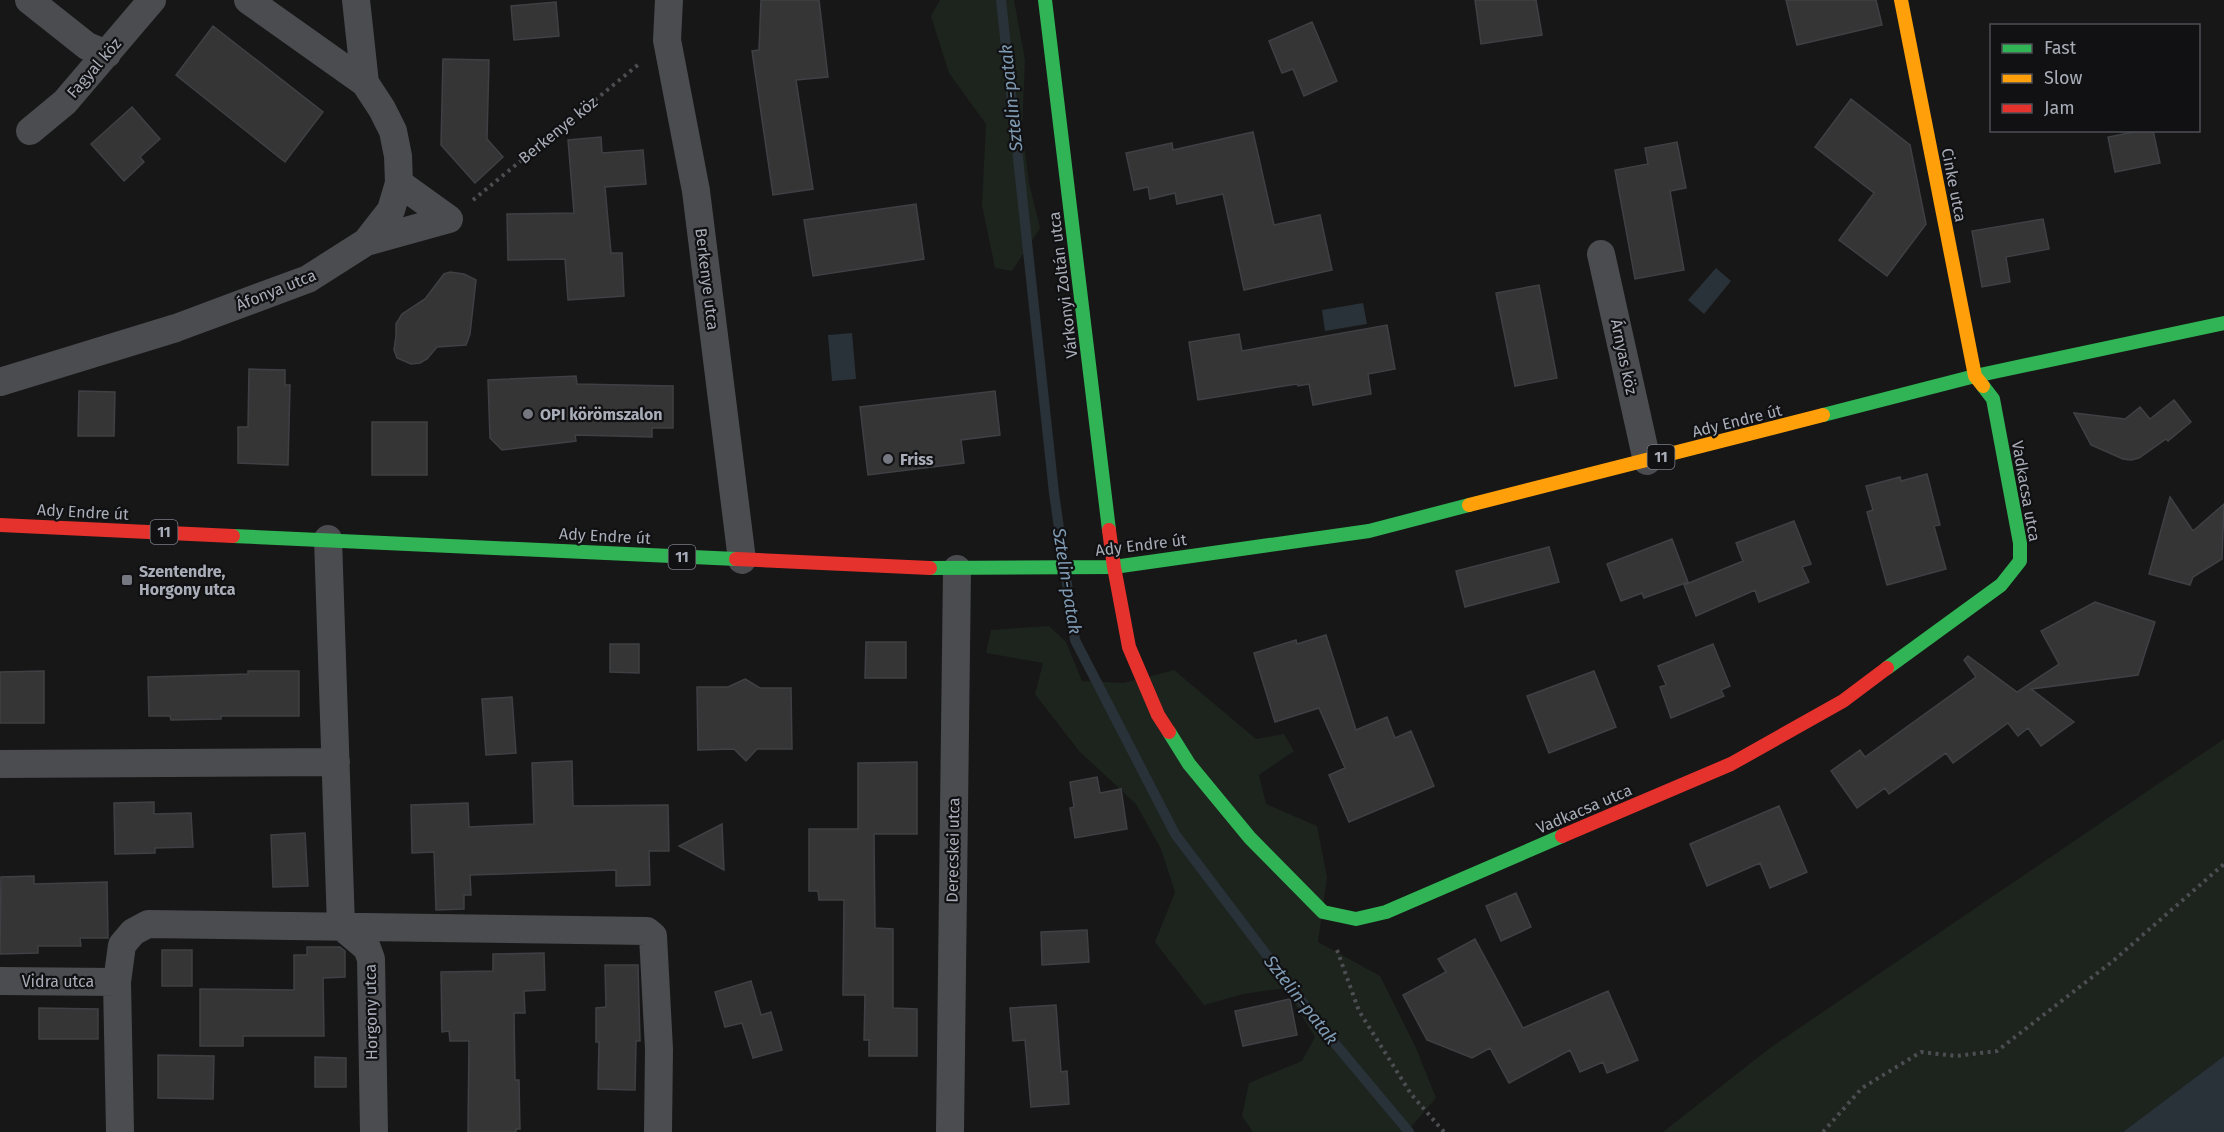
<svg xmlns="http://www.w3.org/2000/svg" width="2224" height="1132" font-family="'Fira Sans',sans-serif">
	<rect width="100%" height="100%" fill="#171717"/>
	<path fill="#1d241e" d="M940,0H1014L1025,60L1022,129L1029,183L1040,228L1012,271L995,268L982,205L986,124L949,73L931,16Z
		M1049,626L1066,642L1082,681L1124,683L1174,670L1256,739L1284,734L1294,751L1259,775L1266,804L1317,826L1327,877L1318,942L1380,976L1416,1048L1436,1098L1410,1128L1411,1132H1253L1242,1116L1249,1083L1302,1061L1315,1037L1285,988L1243,994L1204,1005L1155,942L1175,892L1161,849L1136,804L1079,751L1035,694L1043,663L986,653L991,630Z
		M2224,739V1056L2123,1132H1663L1770,1048Z"/>
	<path fill="#2a3239" d="M1716,268L1731,281L1704,314L1688,300Z
		M1363,303L1367,324L1325,331L1322,310Z
		M852,333L856,379L832,381L828,335Z
		M2224,1056V1132H2123Z"/>
	<g fill="none" stroke-linecap="round" stroke-linejoin="round">
		<path stroke="#2a3239" stroke-width="10" d="M1001,0L1054,493L1075,640L1175,834L1322,1028L1409,1132"/>
	</g>
	<path fill="#353536" stroke="#3f4043" stroke-width="1.5" d="M761,0H819L828,77L796,80L813,189L773,195L752,51L759,50Z
		M1475,0H1536L1542,35L1481,44Z
		M1786,0H1876L1882,25L1797,45Z
		M556,2L559,36L514,40L511,6Z
		M1312,22L1337,81L1304,96L1293,69L1282,73L1269,41Z
		M213,26L323,112L285,162L176,75Z
		M443,59L489,60L487,139L503,157L475,183L441,145Z
		M1851,99L1910,145L1926,224L1887,276L1839,240L1874,193L1815,147Z
		M132,107L160,139L140,157L144,162L124,181L91,144Z
		M2144,130H2153L2160,163L2115,172L2108,137Z
		M1253,132L1274,225L1320,215L1332,270L1244,290L1223,194L1177,204L1175,193L1150,199L1148,187L1134,190L1126,153L1172,143L1173,150Z
		M601,137L602,153L643,150L646,184L605,187L611,253H622L624,296L568,300L565,259L508,260L507,214L574,213L568,140Z
		M1677,142L1686,188L1670,191L1684,270L1635,279L1615,170L1648,164L1645,148Z
		M916,204L924,259L813,276L804,220Z
		M2043,219L2049,249L2006,257L2010,282L1982,287L1972,231Z
		M450,272L464,274L476,280L470,334L466,345L437,347L427,359L420,363L411,364L397,358L394,350L396,336V324L402,314L425,299L444,274Z
		M1539,285L1557,378L1515,386L1496,293Z
		M1387,325L1395,369L1368,374L1371,394L1313,405L1309,384L1298,386L1297,384L1198,400L1189,342L1239,334L1242,351Z
		M249,369L285,370V385H290L288,465L238,463V427H248Z
		M576,376L577,384L673,386V428H652V437L575,435L576,441L502,450L490,438L488,380Z
		M79,391L115,392L114,436H78Z
		M995,391L1000,435L961,440L964,463L868,475L860,407Z
		M2174,400L2191,422L2168,441L2166,439L2139,458L2131,460L2123,459L2091,445L2074,413L2125,419L2140,407L2150,419Z
		M372,422H427V475H372Z
		M1927,474L1940,525L1934,526L1946,569L1887,585L1867,512L1873,510L1866,486L1900,477L1901,481Z
		M2170,497L2193,531L2224,504L2222,559L2193,577L2190,585L2149,574Z
		M1794,521L1811,564L1802,567L1809,582L1759,602L1755,590L1696,616L1684,585L1743,561L1736,543Z
		M1672,539L1688,582L1644,598L1642,593L1621,601L1607,564Z
		M1549,547L1559,582L1465,607L1456,571Z
		M2095,602L2155,622L2138,675L2031,689L2074,722L2041,746L2028,728L2018,736L2008,723L1953,763L1946,753L1889,794L1885,788L1857,808L1831,771L1860,750L1865,757L1976,677L1964,660L1968,656L2017,692L2059,664L2041,631Z
		M1326,635L1356,730L1387,717L1395,738L1411,731L1434,786L1349,822L1329,775L1345,768L1319,708L1275,722L1254,653L1296,640L1297,644Z
		M866,642H906V678H865Z
		M610,644H639V673L610,672Z
		M1713,644L1730,686L1721,690L1724,696L1671,718L1660,687L1666,685L1658,666Z
		M44,671V723H0V672Z
		M248,671H299V716H221V719L171,720L170,716H149L148,677L248,674Z
		M1594,671L1616,727L1549,753L1527,696Z
		M745,679L760,688H791L792,749H757L746,761L734,749L698,750L697,687H728Z
		M512,697L516,753L486,755L482,699Z
		M572,761L573,806L668,805L669,851H649L650,885L616,886V870L470,875L471,895H464V909L436,910L434,852L412,853L411,805L468,803L469,827L534,824L532,763Z
		M917,762V834H874L875,928L893,929V1008L917,1009V1056H869V1040H864L865,995H843L844,900H819L818,891H809V829H858V763Z
		M1097,777L1100,793L1121,789L1127,829L1075,838L1070,808L1074,807L1070,782Z
		M154,802V814L191,813L193,847L155,848V853L115,854L114,803Z
		M1779,806L1807,872L1770,888L1760,863L1707,886L1690,844Z
		M722,824L724,870L679,846Z
		M305,833L308,886L273,887L271,835Z
		M34,876V884L107,882L108,938H80L81,946H38V953L0,954L1,877Z
		M1516,893L1531,927L1501,941L1486,906Z
		M1087,930L1089,962L1042,965L1041,932Z
		M1475,939L1523,1028L1608,991L1638,1060L1607,1073L1603,1062L1580,1072L1570,1050L1509,1083L1490,1048L1472,1058L1427,1040L1403,995L1446,972L1438,959Z
		M307,947H340L345,951V977L323,978L324,1036H243V1046H200V989L294,990V955H307Z
		M162,950H192V986H162Z
		M544,953L545,990L524,991L525,1013H514L515,1080H519L520,1129H516V1132H468L469,1041H450L449,1031L442,1032L441,972L493,971V954Z
		M605,965H638L640,1041H636L635,1090L598,1089L599,1042H596V1008L606,1007Z
		M751,981L761,1015L771,1012L782,1050L753,1058L742,1023L725,1027L715,992Z
		M1290,999L1297,1035L1243,1046L1235,1011Z
		M1056,1005L1061,1072L1067,1071L1069,1104L1031,1107L1025,1040L1013,1041L1010,1008Z
		M39,1008L98,1009V1039H39Z
		M158,1055L214,1056L213,1099L158,1098Z
		M315,1057L346,1058V1087H315Z"/>
	<g fill="none" stroke-linecap="round" stroke-linejoin="round">
		<path stroke="#4d4e52" stroke-width="4" stroke-dasharray="3 4.5" stroke-linecap="butt" d="M473,200L639,64
			M1337,950L1359,1011L1411,1094L1444,1132
			M1823,1132L1862,1088L1921,1052L1956,1056L1997,1051L2113,961L2224,864"/>
		<path stroke="#4b4c50" stroke-width="28" d="M29,0L87,46L107,54
			M248,0L365,83
			M669,0L667,40L696,191L742,560
			M30,131L65,102L152,0
			M366,242L449,219L399,183
			M1601,254L1647,461
			M0,382L176,328L308,279L366,242L391,210L399,183L398,156L393,131L382,109L365,83L356,0
			M328,539L341,926L367,948L371,959L374,1132
			M0,764L336,762
			M0,981L117,982
			M120,1132L117,982L122,945L133,932L148,924L647,931L653,936L659,1049L658,1132
			M950,1132L957,569"/>
		<path stroke="#30b455" stroke-width="14" d="M1045,0L1109,530
			M1823,415L1975,376L2224,323
			M233,536L736,559
			M930,568L1114,567L1369,531L1469,505
			M1887,668L2001,585L2020,561V543L1993,399L1983,386
			M1169,732L1189,764L1250,838L1323,912L1356,919L1386,912L1562,836"/>
		<path stroke="#ff9f0a" stroke-width="14" d="M1901,0L1975,376L1983,386
			M1469,505L1823,415"/>
		<path stroke="#e5322d" stroke-width="14" d="M0,525L233,536
			M1109,530L1114,567L1129,647L1158,715L1169,732
			M736,559L930,568
			M1562,836L1731,764L1843,701L1887,668"/>
	</g>
	<g fill="#757880" stroke="#111113" stroke-width="2">
		<circle cx="528" cy="414" r="6"/>
		<circle cx="888" cy="459" r="6"/>
		<rect x="121" y="574" width="12" height="12" rx="3"/>
	</g>
	<g text-anchor="middle" dominant-baseline="central" stroke-width="4.5" stroke-linejoin="round" paint-order="stroke">
		<g fill="#111113" stroke="#7b7e86" stroke-width="1.5">
			<rect x="1647.5" y="445" width="27" height="24" rx="4.5"/>
			<rect x="150.5" y="520" width="27" height="24" rx="4.5"/>
			<rect x="668.5" y="545" width="27" height="24" rx="4.5"/>
		</g>
		<g font-size="15" font-weight="bold" fill="#a8adb8">
			<text x="1661" y="457">11</text>
			<text x="164" y="532">11</text>
			<text x="682" y="557">11</text>
		</g>
		<g font-size="16" fill="#a8adb8" stroke="#111113">
			<text transform="translate(94 68) rotate(-49)">Fagyal köz</text>
			<text transform="translate(558 130) rotate(-39)">Berkenye köz</text>
			<text transform="translate(1954 185) rotate(79)">Cinke utca</text>
			<text transform="translate(707 279) rotate(83)">Berkenye utca</text>
			<text transform="translate(1063 285) rotate(-97)">Várkonyi Zoltán utca</text>
			<text transform="translate(276 290) rotate(-22)">Áfonya utca</text>
			<text transform="translate(1624 357) rotate(78)">Árnyas köz</text>
			<text transform="translate(1737 421) rotate(-14)">Ady Endre út</text>
			<text transform="translate(2026 491) rotate(80)">Vadkacsa utca</text>
			<text transform="translate(83 512) rotate(3)">Ady Endre út</text>
			<text transform="translate(605 536) rotate(3)">Ady Endre út</text>
			<text transform="translate(1141 545) rotate(-7)">Ady Endre út</text>
			<text transform="translate(1584 809) rotate(-23)">Vadkacsa utca</text>
			<text transform="translate(953 850) rotate(-89)">Derecskei utca</text>
			<text x="58" y="981">Vidra utca</text>
			<text transform="translate(371 1012) rotate(-91)">Horgony utca</text>
		</g>
		<g font-size="16" font-weight="bold" fill="#a8adb8" stroke="#111113" text-anchor="start">
			<text x="540" y="414">OPI körömszalon</text>
			<text x="900" y="459">Friss</text>
			<text x="139" y="571">Szentendre,<tspan x="139" dy="18">Horgony utca</tspan></text>
		</g>
		<g font-size="18" font-style="italic" fill="#7f9bb3" stroke="#111113">
			<text transform="translate(1011 98) rotate(-96)">Sztelin-patak</text>
			<text transform="translate(1067 581) rotate(81)">Sztelin-patak</text>
			<text transform="translate(1301 1000) rotate(52)">Sztelin-patak</text>
		</g>
	</g>
	<rect x="1990" y="24" width="210" height="108" fill="#111113" stroke="#4d4f55" stroke-width="1.5"/>
	<rect x="2002" y="44" width="30" height="9" fill="#30b455" stroke="#4d4f55" stroke-width="1.5"/>
	<text x="2044" y="54" font-size="18" fill="#a8adb8">Fast</text>
	<rect x="2002" y="74" width="30" height="9" fill="#ff9f0a" stroke="#4d4f55" stroke-width="1.5"/>
	<text x="2044" y="84" font-size="18" fill="#a8adb8">Slow</text>
	<rect x="2002" y="104" width="30" height="9" fill="#e5322d" stroke="#4d4f55" stroke-width="1.5"/>
	<text x="2044" y="114" font-size="18" fill="#a8adb8">Jam</text>
</svg>
